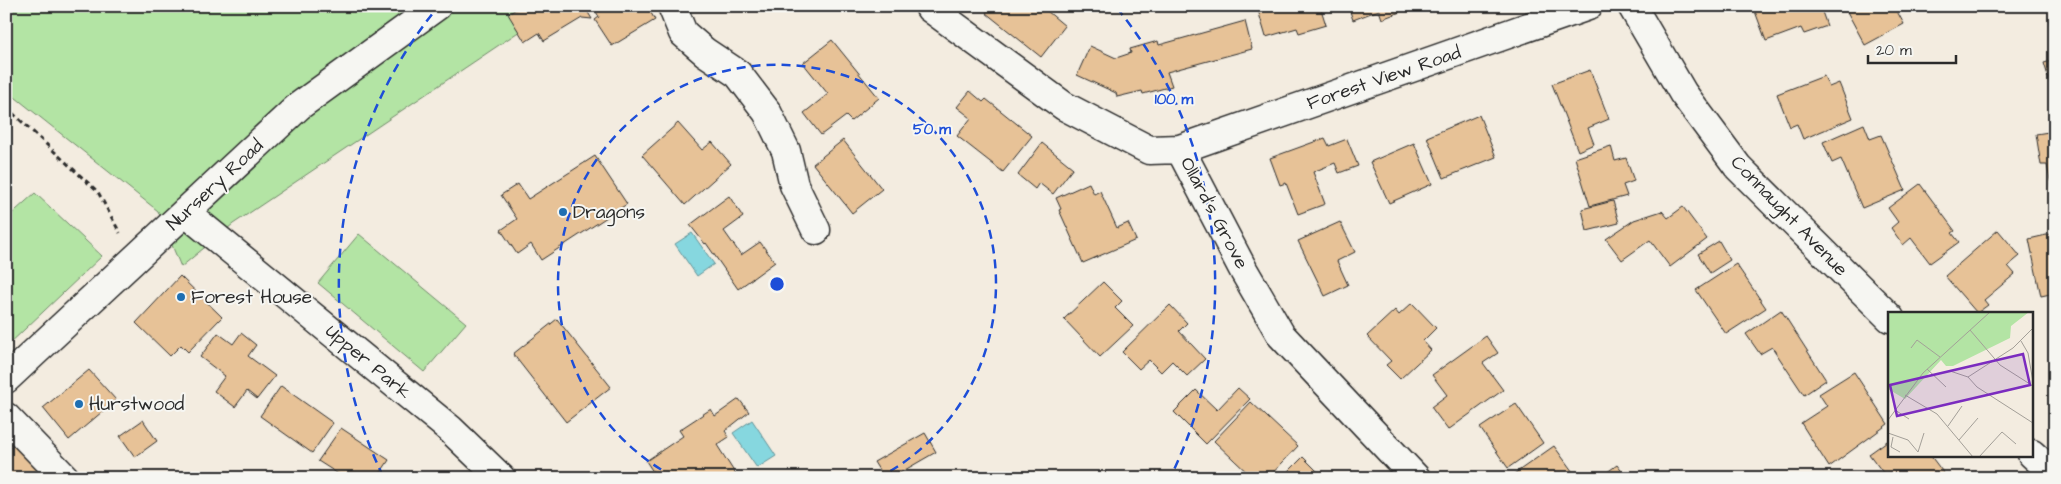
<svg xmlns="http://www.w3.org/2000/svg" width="2061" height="484" font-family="'Architects Daughter',sans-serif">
	<rect width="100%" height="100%" fill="#f3ece0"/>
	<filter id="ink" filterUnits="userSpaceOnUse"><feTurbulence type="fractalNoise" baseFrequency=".02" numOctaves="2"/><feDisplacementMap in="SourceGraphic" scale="10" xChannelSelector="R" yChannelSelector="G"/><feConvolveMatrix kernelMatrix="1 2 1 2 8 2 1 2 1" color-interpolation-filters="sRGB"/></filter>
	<g filter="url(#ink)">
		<path fill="#b3e4a4" stroke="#6f8868" d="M6,6H557L233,224L181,267L158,211L6,90Z
			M35,193L102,256L6,347V219Z
			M359,234L466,323L424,372L318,283Z"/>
		<path fill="#86d7df" stroke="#629297" d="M692,233L714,264L697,276L675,244Z
			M752,420L776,456L757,468L733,433Z"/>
		<path fill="#e7c297" stroke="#2b2b2b" d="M521,6H584L592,19L582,18L544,41L539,33L525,42L508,14Z
			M593,6H647L655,20L612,46L595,20L599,17Z
			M991,6H1041L1065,26L1041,57L986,13Z
			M1272,6H1320L1326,25L1299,33L1297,28L1266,37L1258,10Z
			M1348,6H1398L1400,12L1382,19L1379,10L1353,20Z
			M1753,6H1820L1827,26L1804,34L1801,28L1766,41Z
			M1844,6H1894L1904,24L1865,45Z
			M2055,19V37H2053L2049,20Z
			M1245,21L1252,49L1167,72L1172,86L1143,94L1142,91L1117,97L1116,93L1077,75L1090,46L1116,58L1131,53L1130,49L1158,41L1159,45Z
			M832,40L879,98L851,121L846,116L821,135L804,113L828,94L803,63Z
			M2055,60V99L2044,63Z
			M1590,70L1609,119L1588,128L1594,144L1578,151L1552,84Z
			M1824,76L1829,87L1839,83L1853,118L1803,139L1797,124L1790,127L1777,94Z
			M970,91L983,102L986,99L1032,136L1003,172L957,136L971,118L957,107Z
			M1479,115L1496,157L1444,178L1427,137Z
			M678,123L702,150L712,142L731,164L685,205L642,155Z
			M1864,124L1870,139L1881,135L1905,190L1862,208L1841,159L1832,163L1823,142Z
			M2055,131V201H2054L2047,165H2041L2036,134Z
			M1325,138L1329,146L1347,139L1358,166L1339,173L1335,163L1313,172L1325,204L1298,214L1286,183L1280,185L1270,158Z
			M843,140L882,189L852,213L813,164Z
			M1042,143L1073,168L1053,194L1039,183L1035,189L1018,175Z
			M1414,143L1432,184L1389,203L1370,162Z
			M1611,146L1615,161L1626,158L1634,181L1623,185L1627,196L1590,206L1575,158Z
			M595,156L627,204L541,260L531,244L517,254L501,230L517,219L501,195L518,184L528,199Z
			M1089,183L1094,194L1100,191L1117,228L1128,223L1136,240L1083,263L1059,210L1061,209L1056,198Z
			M1920,184L1955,231L1952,233L1959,242L1930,263L1911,238L1903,245L1891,228L1898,222L1888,208Z
			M729,196L743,217L724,231L741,255L760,242L775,262L738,289L706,243L705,244L690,225Z
			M1613,201L1619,223L1587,231L1582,209Z
			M1683,207L1707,239L1670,267L1650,240L1622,260L1606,239L1634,220L1662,211L1668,218Z
			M1340,222L1355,252L1337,261L1348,285L1325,296L1298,241Z
			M1998,230L2020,256L2008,266L2015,274L1984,300L1988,305L1977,313L1945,276Z
			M2055,233V293L2041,296L2029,239Z
			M1719,241L1730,260L1710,273L1698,254Z
			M1736,264L1766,308L1726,334L1696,290Z
			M180,276L222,317L188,352L181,345L170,356L136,323Z
			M1103,282L1122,301L1115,308L1133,326L1100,357L1064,319Z
			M1412,303L1436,328L1423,341L1431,350L1400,379L1386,365L1391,361L1367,336L1395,310L1399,315Z
			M1170,305L1187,323L1179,331L1205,359L1187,376L1172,361L1161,372L1149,360L1139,369L1122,352Z
			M1781,310L1826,380L1804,395L1772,347L1760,354L1746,334Z
			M557,319L611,387L566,422L513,354Z
			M218,333L233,344L241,333L256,345L248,356L275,376L257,399L247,391L235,407L214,391L225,376L200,357Z
			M1486,336L1498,353L1483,363L1503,390L1448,430L1431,407L1447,395L1432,375Z
			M89,370L116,400L69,440L43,408Z
			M1854,372L1888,424L1829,467L1801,423L1827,406L1819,394Z
			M281,386L333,423L312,453L260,416Z
			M1238,388L1250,399L1206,444L1174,412L1196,390L1217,410Z
			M739,399L749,412L725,431L729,437L717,445L738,478H657L646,461L683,436L679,430L711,409L715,416Z
			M1251,402L1298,446L1268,478H1253L1214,441Z
			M1516,404L1543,443L1508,468L1480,428Z
			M143,420L157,441L135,457L120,436Z
			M341,428L389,460L377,478H338L340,475L318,461Z
			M925,433L936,452L891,478H884L874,462Z
			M21,439L46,478H6V452Z
			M1890,439V455H1930L1945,475L1942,478H1887L1869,454Z
			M1554,446L1575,475L1571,478H1517L1514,474Z
			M1303,457L1324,478H1282Z
			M1617,465L1627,478H1599Z"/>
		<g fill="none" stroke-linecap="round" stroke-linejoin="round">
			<g stroke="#2b2b2b" stroke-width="31">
				<path id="street" d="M672,6L683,33L705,52L738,74L767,112L786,151L794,185L816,230
					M1632,6L1683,93L1738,167L1890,318
					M930,8L1064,106L1149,150L1180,149L1588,6
					M1180,149L1244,271L1281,335L1416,478
					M185,212L450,429L501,478
					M6,379L299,106L437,6
					M6,417L65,478
					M2032,454L2055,475"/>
			</g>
			<path stroke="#2b2b2b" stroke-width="3" stroke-dasharray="5 4" stroke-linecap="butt" d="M6,107L98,192L120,233"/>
			<use href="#street" stroke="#f6f6f2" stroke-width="28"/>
		</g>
	</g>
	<g fill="none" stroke="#1d4ed8" stroke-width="2.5" stroke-dasharray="9 6">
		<path d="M674 477A219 219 0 1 1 880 477"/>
		<path d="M383 476A438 438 0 0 1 437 8M1117 8A438 438 0 0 1 1171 476"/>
	</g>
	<g fill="#1f6fb2" stroke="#f6f6f2" stroke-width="2">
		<circle cx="563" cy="212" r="5"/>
		<circle cx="181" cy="297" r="5"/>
		<circle cx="79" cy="404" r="5"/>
	</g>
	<g text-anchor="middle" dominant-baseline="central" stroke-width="4" stroke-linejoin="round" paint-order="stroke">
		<g font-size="19" fill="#2b2b2b" stroke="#f6f6f2">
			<text transform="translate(1384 78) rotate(-19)">Forest View Road</text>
			<text transform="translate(215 185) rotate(-43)">Nursery Road</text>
			<text transform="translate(1214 213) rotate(62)">Ollard's Grove</text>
			<text transform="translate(1789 216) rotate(46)">Connaught Avenue</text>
			<text transform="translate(368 362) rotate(40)">Upper Park</text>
		</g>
		<g font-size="19" fill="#2b2b2b" stroke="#f6f6f2" text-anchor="start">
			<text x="573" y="212">Dragons</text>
			<text x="191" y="297">Forest House</text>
			<text x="89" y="404">Hurstwood</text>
		</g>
	</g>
	<g transform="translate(1888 312)">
		<rect width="145" height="145" fill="#f3ece0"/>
		<path d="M0,0H141L123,14L122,26L65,54H58L53,48L17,87L0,77Z" fill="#b3e4a4"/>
		<path fill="none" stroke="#a39f98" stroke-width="1" d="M82,18L112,53L145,74M133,29L140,41L145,70M23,36L29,28L52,45M39,57L58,75M62,59L80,65L89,75L145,111M80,65L125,36L145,16M17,83L49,102L85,145M7,98L21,107M0,108L35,61L102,0M60,114L74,94M0,121L20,128L30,140L36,121M5,125L3,135L12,140M71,128L90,106M91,145L114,120L128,132"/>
		<path fill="#7b2cbf" fill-opacity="0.15" stroke="#7b2cbf" stroke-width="2.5" d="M135,42L142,73L9,104L2,73Z"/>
		<rect width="145" height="145" fill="none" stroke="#2b2b2b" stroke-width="2.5"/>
	</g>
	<circle cx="777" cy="284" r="8" fill="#1d4ed8" stroke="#f6f6f2" stroke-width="2.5"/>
	<g font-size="15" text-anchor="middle" font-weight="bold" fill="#1d4ed8" stroke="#f6f6f2" stroke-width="4" stroke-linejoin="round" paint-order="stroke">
		<text x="1174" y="104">100 m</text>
		<text x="932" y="134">50 m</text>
	</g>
	<rect width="2061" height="484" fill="none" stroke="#f6f6f2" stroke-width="25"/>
	<rect x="12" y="12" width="2036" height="459" fill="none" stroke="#2b2b2b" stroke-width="2" filter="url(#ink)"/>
	<path d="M1868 55v8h88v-8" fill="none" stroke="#2b2b2b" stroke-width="2.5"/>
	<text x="1876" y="55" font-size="15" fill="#2b2b2b" stroke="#f6f6f2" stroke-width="4" paint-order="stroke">20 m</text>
</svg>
